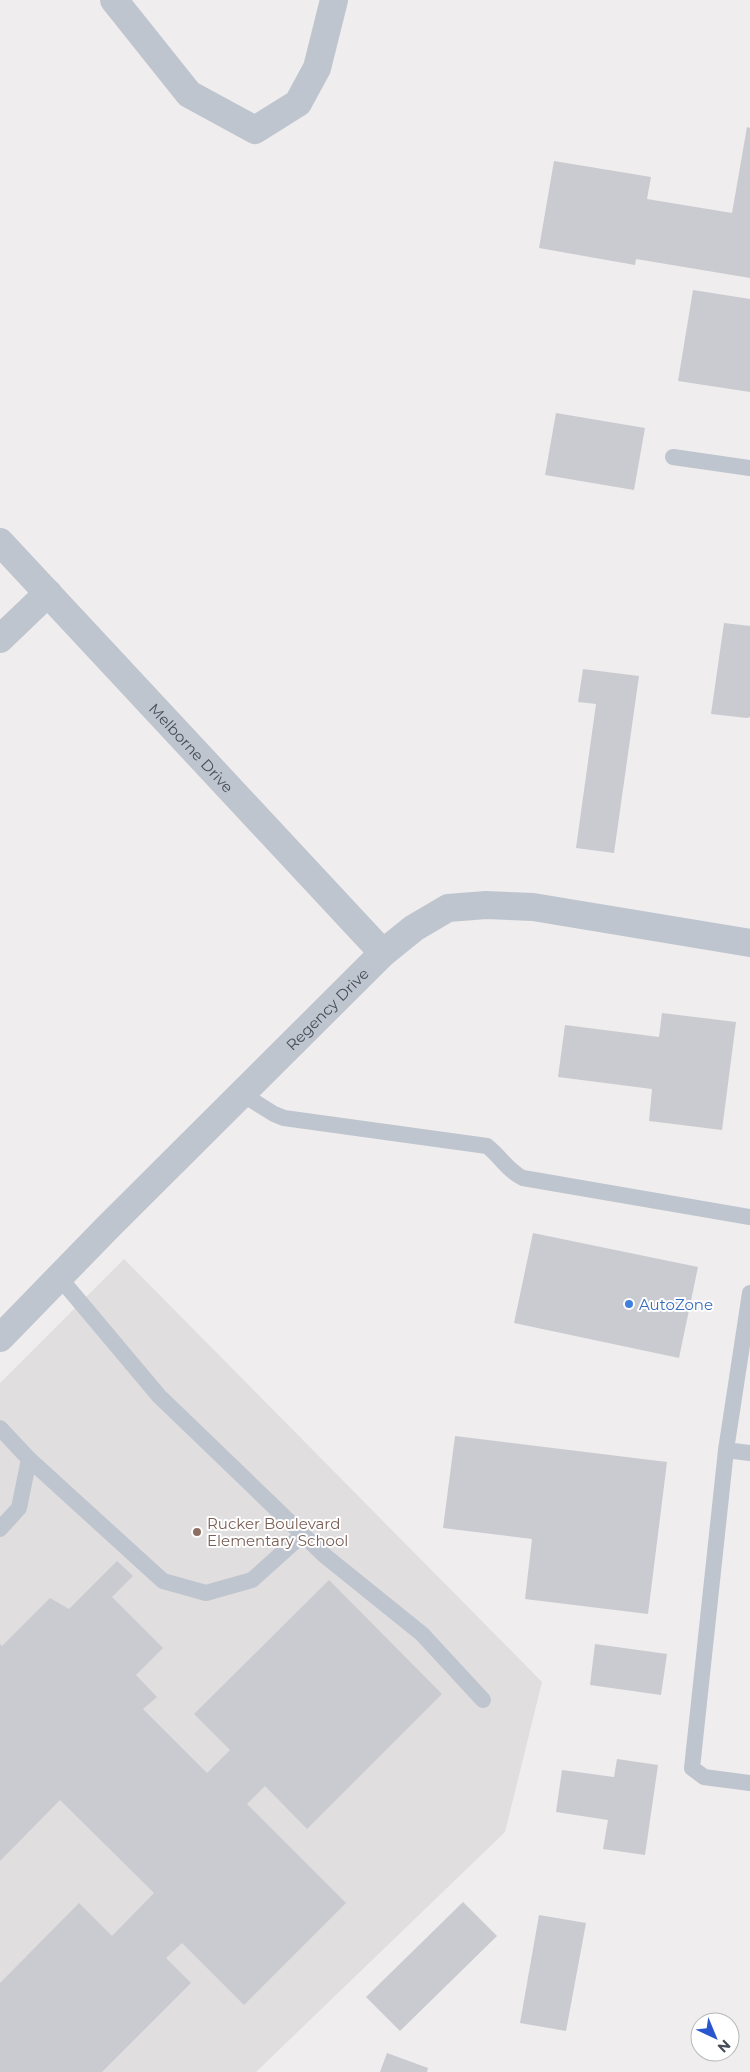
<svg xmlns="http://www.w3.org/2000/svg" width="750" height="2072" font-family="Montserrat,sans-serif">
	<rect width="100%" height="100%" fill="#efeded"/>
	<path fill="#e0dede" d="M124,1259L542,1682L505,1832L256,2072H0V1383Z"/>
	<path fill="#cacbd1" d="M747,127L750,128V278L636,259L635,265L539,248L554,161L651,177L647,199L732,213Z
		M693,290L750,299V392L678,381Z
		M556,413L645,428L634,490L545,475Z
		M724,623L750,626V717L747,718L711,714Z
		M583,669L639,676L614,853L576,848L596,704L578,702Z
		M662,1013L736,1022L722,1130L649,1121L652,1089L558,1077L565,1025L659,1037Z
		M533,1233L698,1267L679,1358L514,1323Z
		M455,1436L667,1462L648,1614L525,1599L532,1539L443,1528Z
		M117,1561L133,1576L112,1597L163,1648L136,1675L157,1697L143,1709L207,1773L230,1750L194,1714L329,1580L442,1694L307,1829L265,1786L247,1804L346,1903L244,2005L182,1943L166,1958L191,1983L102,2072H0V1983L79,1903L112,1936L154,1893L60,1800L0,1861V1644L2,1646L50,1598L69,1609Z
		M595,1644L667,1654L661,1695L590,1685Z
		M617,1759L658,1765L645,1855L603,1849L608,1820L556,1812L562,1770L614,1777Z
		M463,1902L497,1936L400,2031L366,1997Z
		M539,1915L586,1923L566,2031L520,2023Z
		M387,2053L428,2068L427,2072H380Z"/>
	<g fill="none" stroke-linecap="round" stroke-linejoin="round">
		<path stroke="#bfc5ce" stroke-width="16" d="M673,457L750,468
			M242,1094L274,1114L284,1118L487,1146C500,1156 508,1171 523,1178L750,1217
			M59,1277L159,1396L324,1555L422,1634L483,1700
			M750,1293L726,1450L692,1768L704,1777L750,1783
			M0,1428L29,1459L19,1508L0,1529
			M726,1450L750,1453
			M29,1459L163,1581L206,1593L252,1580L302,1535"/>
		<g stroke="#bfc5ce" stroke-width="28">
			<path d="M114,0L189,94L255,130L298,103L317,68L334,0"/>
			<path id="s1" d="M0,542L383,953"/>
			<path d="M0,639L48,593"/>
			<path id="s2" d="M0,1338L107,1228L383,953L414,928L448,908L486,905L533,907L750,943"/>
		</g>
	</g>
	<circle fill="#3f7fe0" stroke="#fff" stroke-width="2" cx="629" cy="1304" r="5"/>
	<circle fill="#8d6e63" stroke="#fff" stroke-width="2" cx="197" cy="1532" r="5"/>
	<g text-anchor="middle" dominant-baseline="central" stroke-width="4" stroke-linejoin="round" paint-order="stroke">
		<g font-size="15" fill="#474d58" stroke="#fff">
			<text stroke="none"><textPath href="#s1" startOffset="281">Melborne Drive</textPath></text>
			<text stroke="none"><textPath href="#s2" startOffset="464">Regency Drive</textPath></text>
		</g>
		<g font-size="15" fill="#366cbe" stroke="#fff" text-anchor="start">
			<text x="639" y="1304">AutoZone</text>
		</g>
		<g font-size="15" fill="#785e54" stroke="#fff" text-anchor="start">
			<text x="207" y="1523">Rucker Boulevard<tspan x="207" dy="17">Elementary School</tspan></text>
		</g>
	</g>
	<g transform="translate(715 2037) rotate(136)"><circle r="24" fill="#ffffff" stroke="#b5b8bc"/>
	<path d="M0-4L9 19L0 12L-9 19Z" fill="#2956ce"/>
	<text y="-8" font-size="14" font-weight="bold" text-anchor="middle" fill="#474d58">N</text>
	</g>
</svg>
